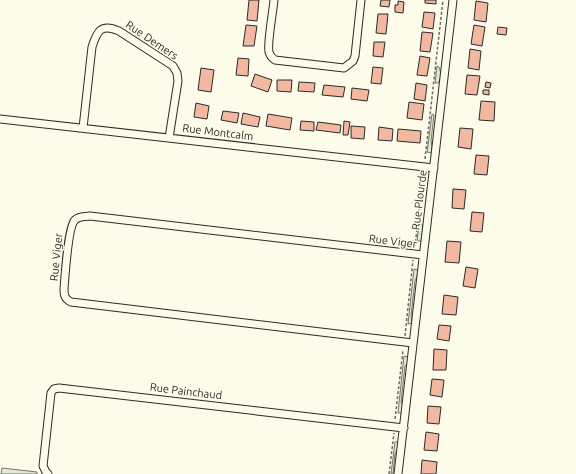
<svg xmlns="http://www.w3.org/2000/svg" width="576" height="474" font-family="Ubuntu,sans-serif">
	<rect width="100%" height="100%" fill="#fdfbea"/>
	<path fill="#deebd1" stroke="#74746e" d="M437,66L439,67C441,73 442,77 438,83H435Z
		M432,114L434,115L431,141L432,146V153L427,152Z
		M419,224L423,225L422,241H417Z
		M414,269L418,270L417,277L415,281L411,316L412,323L408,324Z
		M404,356L409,357L408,363L405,366L401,402L403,406L402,413H398Z
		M395,442H399L398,448L395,454L393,474H391Z
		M2,468L37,472V474H1Z"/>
	<path fill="#f2b8a0" stroke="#2b2b2b" d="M249,0H259L257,21L247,20Z
		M381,0H390L389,7L380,6Z
		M425,0H436V4L425,3Z
		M398,1L404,2L403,13L395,12V5H398Z
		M476,1L488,3L486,22L474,20Z
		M424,12L435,13L433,29L422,27Z
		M378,14H388L386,34L376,33Z
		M246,25L257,26L254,46H243Z
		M474,25L485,27L482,46L471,44Z
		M498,27L507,28L506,35L497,34Z
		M422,32L433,33L430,52L420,51Z
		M374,42H385L383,57L373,56Z
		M470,49L481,51L479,70L468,68Z
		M420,56L430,58L427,76L417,75Z
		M238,58L249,59L248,76L236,75Z
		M373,67L383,68L381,84L371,83Z
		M201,68L214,70L211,92L198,90Z
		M255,74L272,80L268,92L251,86Z
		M467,75L480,76L477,95L465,94Z
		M277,80H292L291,92L277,91Z
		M299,82L315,83L314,92L298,91Z
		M486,82L491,83L490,88L485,87Z
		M416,83L427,85L425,101L414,99Z
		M324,85L345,87L343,97L322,95Z
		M352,88L369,90L367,101L351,99Z
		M483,90H489V95L483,94Z
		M481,101L495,102L494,121L479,120Z
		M409,102L424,104L422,120L407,118Z
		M196,103L209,106L207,119L194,117Z
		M223,111L239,113L237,123L221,120Z
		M243,113L260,117L258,127L241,124Z
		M268,114L292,118L290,130L266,126Z
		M301,121L314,122V131L300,130Z
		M344,121L350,122L348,135H343Z
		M318,122L341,125L340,133L316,130Z
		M351,126L365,127L364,139L351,138Z
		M379,127L393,129L392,141L378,140Z
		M460,128L473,129L471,149L458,147Z
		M398,129L421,131L420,143L397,141Z
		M476,155L489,156L487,175L474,174Z
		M453,189L466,190L464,209L452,208Z
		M472,212L484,213L482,232L470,231Z
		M447,241L461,242L459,263L445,262Z
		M466,267L478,269L475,288L463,286Z
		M444,295L458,297L456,315L442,314Z
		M439,325L451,326L449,341L437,339Z
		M434,349L447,350L446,370H433Z
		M432,379L444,380L442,397L430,395Z
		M428,406L441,407L439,424L427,423Z
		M426,432L439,434L437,451L424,450Z
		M422,460L437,462L436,474H421Z"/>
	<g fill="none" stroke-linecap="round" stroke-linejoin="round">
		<g stroke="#2b2b2b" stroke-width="9">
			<path id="minor" d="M274,0C273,12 267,43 269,52C270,56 272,58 275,60L344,68L353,61L355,56L361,0
				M0,119L434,168
				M83,128L92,47C97,31 101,23 119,31L173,66L177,73L178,81L169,138
				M413,343L71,302C65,299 64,296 64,289C65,277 68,226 75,220C79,216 84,217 90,216L423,255
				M48,474L46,472L43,466L51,393L54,389L59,388L404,428
				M398,474L453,0"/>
		</g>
		<path stroke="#6a6964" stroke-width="1.5" stroke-dasharray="3 2" stroke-linecap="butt" d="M425,159L443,0
			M415,247L423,173
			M405,336L413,260
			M395,419L403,350
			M389,474L394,433"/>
		<use href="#minor" stroke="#fdfbea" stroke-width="7"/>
	</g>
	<g text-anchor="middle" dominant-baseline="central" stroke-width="3" stroke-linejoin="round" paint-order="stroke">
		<g font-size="11" fill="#2b2b2b" stroke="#fdfbea">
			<text transform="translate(152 40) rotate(34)">Rue Demers</text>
			<text transform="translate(218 132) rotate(7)">Rue Montcalm</text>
			<text transform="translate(419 200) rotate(-83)">Rue Plourde</text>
			<text transform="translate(393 241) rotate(7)">Rue Viger</text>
			<text transform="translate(56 257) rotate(-84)">Rue Viger</text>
			<text transform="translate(186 391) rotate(7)">Rue Painchaud</text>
		</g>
	</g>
</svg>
